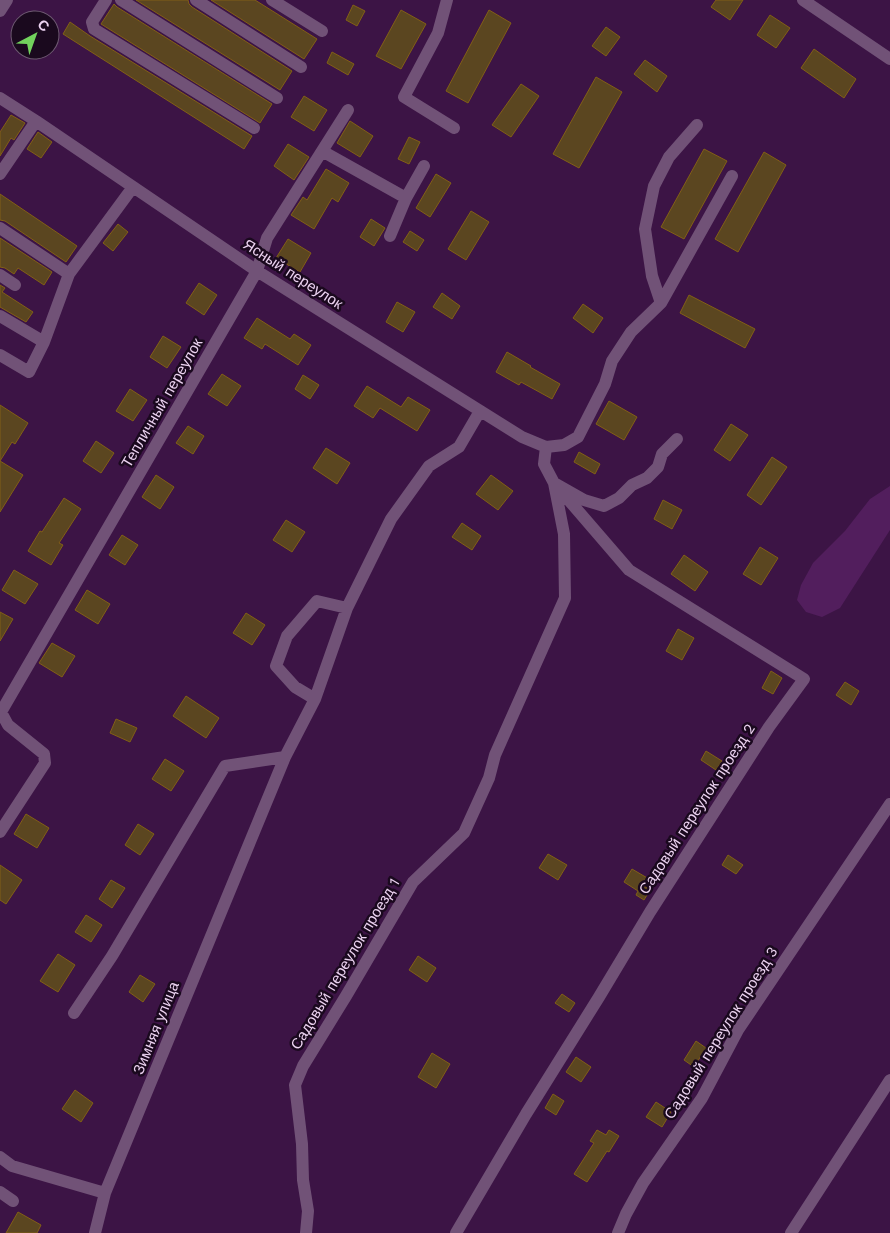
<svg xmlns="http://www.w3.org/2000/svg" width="890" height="1233" font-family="'Work Sans',sans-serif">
	<rect width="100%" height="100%" fill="#3c1445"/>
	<path fill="#521e5d" d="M890,486V530L840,608L822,617L806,612L797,600L801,585L813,563L845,531L870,499Z"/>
	<path fill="#5b4620" stroke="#825f16" d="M136,0H188L189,4L192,7L292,71L280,90Z
		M211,0H255L317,39L304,59Z
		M716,0H743L730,20L711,7Z
		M114,4L117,7L272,104L260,123L101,24Z
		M353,5L365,11L357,26L346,20Z
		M401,10L426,24L401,69L376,56Z
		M489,10L511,23L468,103L446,91Z
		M770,15L790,28L776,48L757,35Z
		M70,22L90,36L252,136L244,149L63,34Z
		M606,27L620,37L606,56L592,46Z
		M814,49L856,79L844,98L801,68Z
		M332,52L354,64L348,75L327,63Z
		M645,60L667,76L657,92L634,74Z
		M596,77L622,92L579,168L553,154Z
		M521,84L539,96L511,137L492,125Z
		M304,96L327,110L314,131L291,117Z
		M11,115L25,123L14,140L11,138L0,156V132Z
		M350,121L373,136L360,157L337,143Z
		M38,132L52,142L41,158L27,149Z
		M409,137L420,142L409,164L398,159Z
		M288,144L309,157L294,180L274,166Z
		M704,149L727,161L684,239L661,227Z
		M764,152L786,165L738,252L715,239Z
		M326,169L349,183L338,202L332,198L314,229L291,215L303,197L307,200Z
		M436,174L451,183L430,217L416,208Z
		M0,194L77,246L66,262L5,221L0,220Z
		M471,211L489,222L466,260L448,249Z
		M371,219L385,228L374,246L360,237Z
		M118,224L128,232L113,251L103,243Z
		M410,231L424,240L417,251L403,242Z
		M0,238L52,272L44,285L18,268L14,274L5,268L0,267Z
		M288,239L311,253L300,272L276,258Z
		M199,283L217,295L204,315L186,303Z
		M0,285L5,288L2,292L33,312L26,322L0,307Z
		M442,293L460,306L452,319L433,307Z
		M689,295L755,329L745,348L680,313Z
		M397,302L415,312L403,332L386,322Z
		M583,304L603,318L593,333L573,318Z
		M257,318L290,339L294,334L311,345L298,365L265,344L262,349L244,338Z
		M163,336L181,347L167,368L150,357Z
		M507,352L531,366L530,367L560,384L552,399L521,382L519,385L496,372Z
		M222,374L241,386L227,406L208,394Z
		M303,375L319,385L310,399L295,389Z
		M367,386L401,407L408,397L430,410L417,431L380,408L373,418L354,406Z
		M130,389L147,400L133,421L116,411Z
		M609,401L637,417L624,440L596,424Z
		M0,405L28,423L15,444L12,442L0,461Z
		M731,424L748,435L730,461L714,450Z
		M188,426L204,436L193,454L176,443Z
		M96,441L114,453L101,473L83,461Z
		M326,448L350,463L337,484L313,468Z
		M579,452L600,464L595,474L574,462Z
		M772,457L787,467L761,505L747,495Z
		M0,461L23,475L0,512Z
		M156,475L174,487L160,509L142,497Z
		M491,475L513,491L498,510L476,494Z
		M64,498L81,509L59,543L63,545L51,565L28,551L40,531L42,532Z
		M663,500L682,510L672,529L654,519Z
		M286,520L305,532L292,552L273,540Z
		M462,523L481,536L472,550L452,537Z
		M122,535L138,545L125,565L109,555Z
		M760,547L778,558L761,585L743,574Z
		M684,555L708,572L695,591L671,574Z
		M14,570L38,584L25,604L2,590Z
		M87,590L110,604L98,624L75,610Z
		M0,612L13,619L0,641Z
		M246,613L265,625L252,645L233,633Z
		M678,629L694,638L682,660L666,651Z
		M52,643L75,656L62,677L39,663Z
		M771,671L782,678L773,694L762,688Z
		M845,682L859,691L851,705L836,695Z
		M186,696L219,718L206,738L173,716Z
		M116,719L137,728L130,742L110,733Z
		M706,751L722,761L716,770L701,760Z
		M165,759L184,771L171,791L152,779Z
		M26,814L49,828L37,848L14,834Z
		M138,824L154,834L140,855L125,845Z
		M548,854L567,865L558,880L539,868Z
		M728,855L743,865L736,874L722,865Z
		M0,865L22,880L6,904L0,900Z
		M632,869L649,879L644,886L650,890L644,900L636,895L638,891L624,882Z
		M111,880L125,888L112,908L99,899Z
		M86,915L102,925L91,942L75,932Z
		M58,954L75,965L58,992L40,981Z
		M418,956L436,968L427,982L409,970Z
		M140,975L155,984L143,1002L129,992Z
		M562,994L575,1003L569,1012L555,1003Z
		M696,1041L706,1048L694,1067L684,1060Z
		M432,1053L450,1064L436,1088L418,1077Z
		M576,1057L591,1067L581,1082L566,1072Z
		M75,1090L93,1103L81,1122L62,1109Z
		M553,1094L564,1101L556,1115L545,1108Z
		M656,1102L671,1112L662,1127L646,1117Z
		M597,1130L606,1135L609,1130L619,1136L609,1152L607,1151L587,1182L574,1174L594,1143L590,1141Z
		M18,1212L41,1225L37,1233H6Z"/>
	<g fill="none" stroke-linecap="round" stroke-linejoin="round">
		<path stroke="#715277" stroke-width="12" d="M106,0L92,22L94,29L254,128
			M121,0L277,98
			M196,0L301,67
			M272,0L322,31
			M447,0L438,33L404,97L454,128
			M803,0L890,59
			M0,11L7,0
			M0,98L36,121L257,271L522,437L546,447L564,445L578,437L605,384L612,361L631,332L661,303L652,276L645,229L654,186L669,157L697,125
			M322,151L406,198L424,166
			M0,174L36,121
			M0,228L69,274
			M390,236L406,198
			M0,275L15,285
			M661,303L732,176
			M0,316L44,342L69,274L133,187
			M0,355L29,372L44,342
			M546,447L544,464L554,483L584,500L604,506L619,498L632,485L647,478L658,467L662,454L677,439
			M315,699L295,687L276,666L287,636L317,601L347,608
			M0,832L45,763L44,754L8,725L1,712L257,271L267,238L348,110
			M74,1013L112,956L225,766L285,757
			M0,1157L12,1166L105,1193
			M0,1192L13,1201
			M95,1233L105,1193L285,757L315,699L347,608L391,519L429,466L459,447L480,411
			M306,1233L308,1211L303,1180L302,1144L295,1085L303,1066L346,996L413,882L464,833L489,778L495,755L565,598L564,534L554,483
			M456,1233L526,1114L599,997L650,912L769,727L804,679L629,570L554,483
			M618,1233L626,1214L643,1183L702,1098L738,1030L890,804
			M791,1233L890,1080"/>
	</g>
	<g text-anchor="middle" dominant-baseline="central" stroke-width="5" stroke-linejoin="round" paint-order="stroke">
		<g font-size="15" fill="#ecd3f1" stroke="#1a091e">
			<text transform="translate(293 274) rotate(33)">Ясный переулок</text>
			<text transform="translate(162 403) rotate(-60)">Тепличный переулок</text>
			<text transform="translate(697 809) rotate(-57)">Садовый переулок проезд 2</text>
			<text transform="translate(345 964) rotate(-59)">Садовый переулок проезд 1</text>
			<text transform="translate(156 1028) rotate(-68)">Зимняя улица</text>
			<text transform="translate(721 1033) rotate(-58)">Садовый переулок проезд 3</text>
		</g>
	</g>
	<g transform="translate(35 35) rotate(41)"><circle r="24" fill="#1a091e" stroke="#6e5a72"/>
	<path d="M0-4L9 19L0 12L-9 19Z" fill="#72d25d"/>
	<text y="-8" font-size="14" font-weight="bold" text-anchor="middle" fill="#ecd3f1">С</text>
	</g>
</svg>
